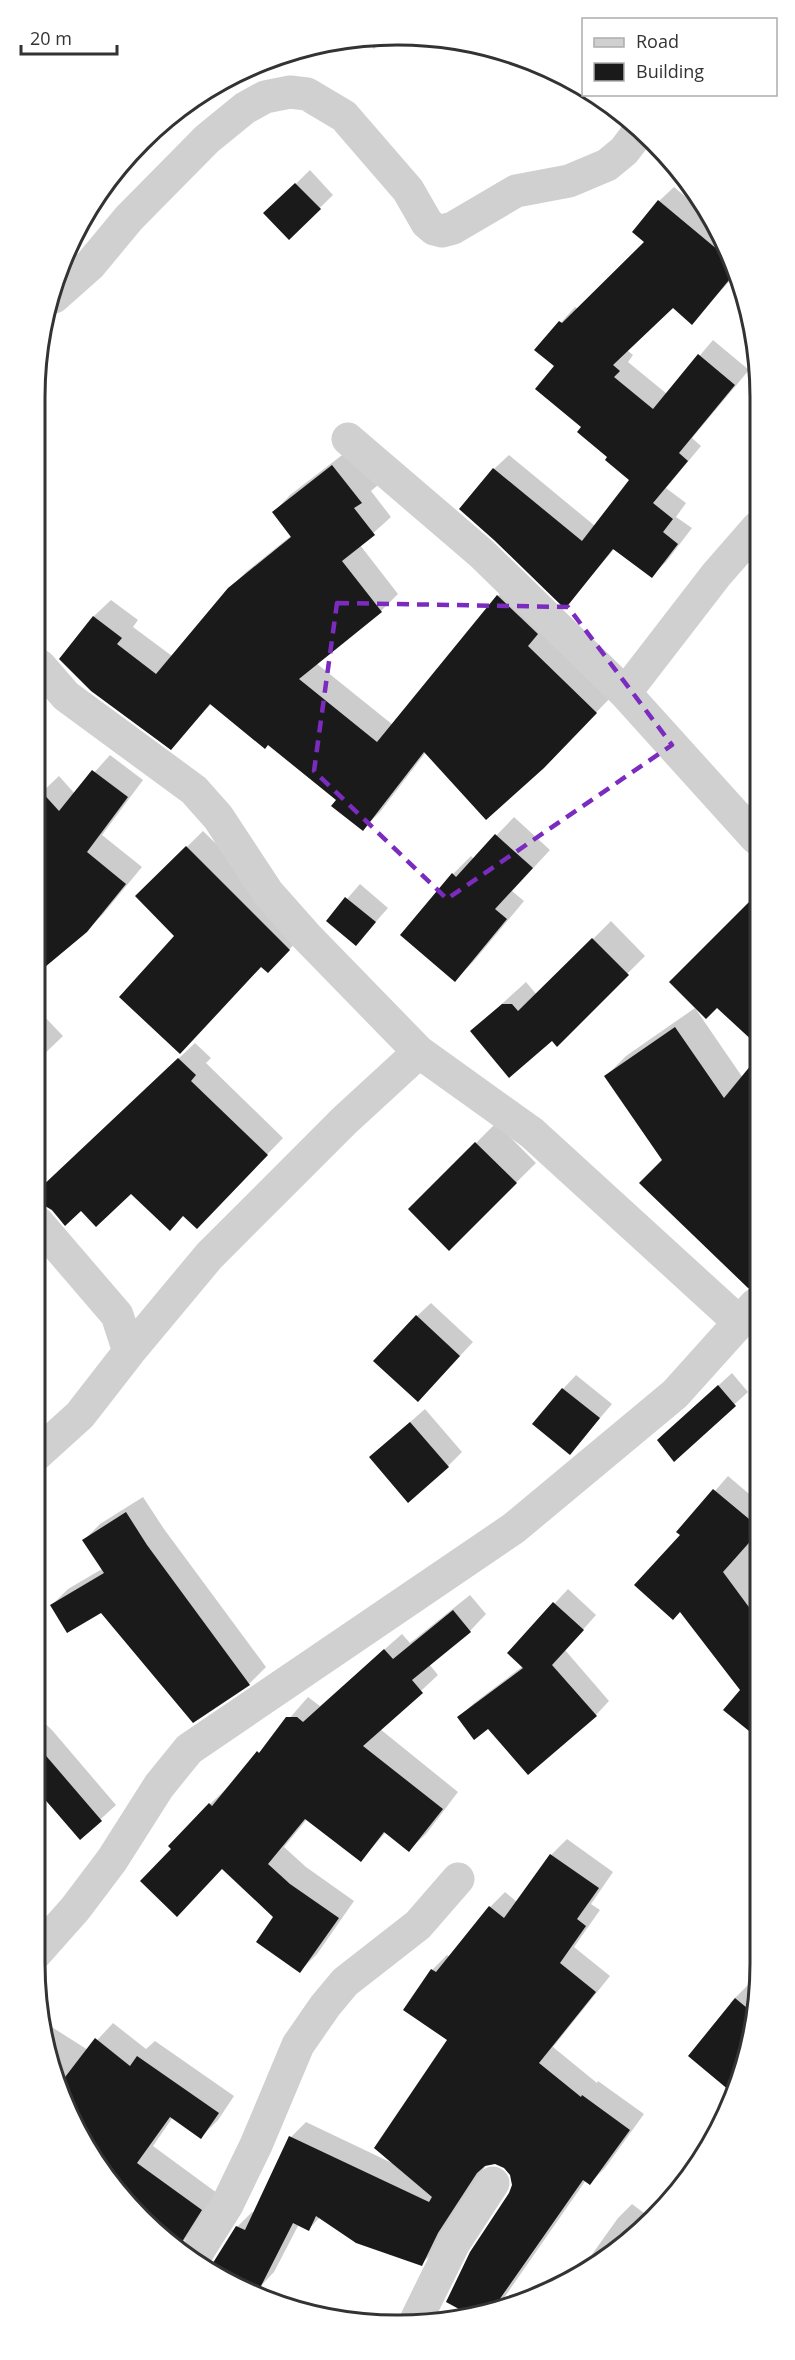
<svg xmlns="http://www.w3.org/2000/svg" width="795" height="2360" font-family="'Open Sans',sans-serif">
	<rect width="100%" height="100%" fill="#fff"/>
	<path fill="#0003" d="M367,41H382L374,49Z
		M310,170L333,195L289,238L266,213Z
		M674,187L706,214L723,237L735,275L692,323L673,306L627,350L633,355L628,362L667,394L713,340L749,370L692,438L701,446L666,488L686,503L676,517L692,528L666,562L651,576L615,548L565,607L494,469L509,455L595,526L631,479L583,427L556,366L536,350L575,307L578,309L647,242L659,201Z
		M350,449L378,485L371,491L391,517L360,545L398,594L381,611L316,663L393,725L498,596L515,579L613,695L561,749L426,752L380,812L363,829L338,800L268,743L211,704L171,748L61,659L94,616L111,600L138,620L133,627L172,656L228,590L246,572L292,535L274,512L290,495Z
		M110,755L143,780L102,835L142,867L103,914L86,931L39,970V886L41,884L39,882L40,794L59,776L75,794Z
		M514,817L550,850L512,891L524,901L473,962L455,980L402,935L453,874L471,856L474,859Z
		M203,831L306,932L284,955L261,965L176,936L137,896Z
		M360,884L388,908L356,944L328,921Z
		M611,921L645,956L557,1044L552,1039L472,1031L526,982L537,995Z
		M695,1008L743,1078L756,1061L755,1277L747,1285L606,1076L626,1056Z
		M39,1011L63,1036L38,1060Z
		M195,1043L211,1058L206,1063L283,1138L213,1211L184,1215L131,1192L81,1209L65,1224L45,1204H38V1196L73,1158Z
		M496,1123L536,1163L449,1249L410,1209Z
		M431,1303L473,1342L431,1387L417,1316Z
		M732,1373L748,1392L674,1459L672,1428Z
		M576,1375L612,1404L570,1453L563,1389Z
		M425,1409L462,1452L448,1466L385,1444Z
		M728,1476L755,1499L754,1733L726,1709L742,1690L682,1535L679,1532Z
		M143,1497L164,1529L266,1667L249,1684L194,1721L102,1611L52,1605L68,1589L102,1569L84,1540L100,1524Z
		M568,1589L596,1615L565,1650L609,1701L596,1715L488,1727L459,1717L473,1704L523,1666L509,1653Z
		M470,1595L486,1614L470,1631L429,1664L438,1675L380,1729L458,1792L426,1834L409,1850L386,1832L361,1860L307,1819L284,1847L306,1867L354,1901L317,1954L300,1971L275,1917L223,1867L173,1849L210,1804L227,1788L228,1789L308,1697L320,1706L402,1634L410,1643Z
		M36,1715L52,1730L116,1805L80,1838L35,1785Z
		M567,1839L613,1872L591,1904L600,1910L574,1947L610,1976L553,2047L597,2083L598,2081L644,2114L605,2168L590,2183L586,2180L499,2305L491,2313L473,2314L513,2185L511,2174L505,2166L495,2163L487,2164L453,2216L437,2249L421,2264L320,2217L309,2229L299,2224L274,2272L259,2288L237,2227L252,2212L255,2213L291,2137L306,2122L392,2163L449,2040L432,1970L447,1955L450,1957L490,1907L505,1892L517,1902L551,1855Z
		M754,1979L753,2034L730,2089L732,2004L730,2003Z
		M113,2023L146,2049L155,2041L234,2096L218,2120L201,2137L173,2117L153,2146L217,2193L194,2231L180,2245L125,2202L62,2101L47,2024L88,2050Z
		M632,2204L648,2216L599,2264L578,2274L618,2218Z
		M292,2299L313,2311L288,2303Z"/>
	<path fill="#1a1a1a" d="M295,183L321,209L289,240L263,213Z
		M658,200L730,260L734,274L692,325L673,308L613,365L620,371L614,377L653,409L698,354L735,385L679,453L688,461L653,503L673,519L663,532L678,544L652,578L613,549L565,609L494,540L459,509L493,468L582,541L629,480L605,460L607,457L577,432L581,427L535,389L554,366L534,350L559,321L562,323L644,242L632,232Z
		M332,465L362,503L354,508L375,535L342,561L382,612L299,679L377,742L497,595L538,634L528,646L597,713L544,768L486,820L424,752L363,831L331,806L336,800L268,745L265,749L210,704L171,750L91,691L59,659L93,616L122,638L117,644L156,674L228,588L291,537L272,512Z
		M92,770L128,797L87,852L126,884L87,932L39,972L40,790L59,811Z
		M495,834L533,868L495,909L507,919L455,982L400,935L452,873L456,877Z
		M186,846L290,950L268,973L261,967L180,1054L119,997L174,936L135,896Z
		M756,895V1044L717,1008L706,1019L669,982Z
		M345,897L376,922L356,946L326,921Z
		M592,938L629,975L557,1047L552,1041L509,1078L470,1031L502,1004H512L518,1011Z
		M675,1027L724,1098L756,1059L755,1287L748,1288L639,1183L662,1160L604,1076Z
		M178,1058L196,1075L191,1081L268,1155L197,1229L183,1216L170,1231L131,1194L96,1227L81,1211L65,1226L52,1210L45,1206L38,1205V1190Z
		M475,1142L517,1183L449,1251L408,1209Z
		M416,1315L460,1356L418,1402L373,1361Z
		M718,1385L736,1406L674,1462L657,1440Z
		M562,1388L600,1418L570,1455L532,1424Z
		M410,1422L449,1467L408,1503L369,1457Z
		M713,1489L755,1524V1536L723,1572L754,1614V1735L723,1710L740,1690L680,1612L673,1620L634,1585L680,1535L676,1532Z
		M126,1512L147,1545L250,1685L193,1723L101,1613L67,1633L50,1605L104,1573L82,1540Z
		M553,1602L584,1630L552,1665L597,1716L528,1775L488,1729L474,1740L457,1717L523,1668L507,1653Z
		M453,1610L471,1632L412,1680L423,1693L363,1746L443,1809L409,1852L384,1832L361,1862L305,1819L268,1864L290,1884L339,1918L300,1973L256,1942L273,1917L222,1869L177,1917L140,1881L171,1849L168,1846L209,1803L212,1806L257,1751L259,1753L286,1717H297L303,1722L384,1649L393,1659Z
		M35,1743L102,1821L80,1840L35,1788Z
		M550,1854L599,1888L577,1919L586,1926L560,1963L596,1992L539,2063L581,2097L582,2095L630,2130L590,2185L583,2180L490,2313L470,2315L446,2302L470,2252L509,2193L512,2185L510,2175L504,2168L495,2164L485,2166L477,2173L438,2233L422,2266L356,2243L316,2216L309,2231L293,2223L259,2290L211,2266L236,2226L245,2230L289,2136L429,2202L432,2197L374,2148L447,2040L403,2010L431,1969L436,1972L489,1906L504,1918Z
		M735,1998L753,2013V2034L730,2091L688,2056Z
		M95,2038L130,2066L137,2056L219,2113L201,2139L170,2117L137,2163L202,2210L180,2245L125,2202L62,2101L59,2085Z"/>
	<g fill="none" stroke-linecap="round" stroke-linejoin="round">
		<path stroke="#d0d0d0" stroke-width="33" d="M54,297L90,265L129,218L207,139L245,108L265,97L290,92L307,94L344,116L408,190L427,223L434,229L442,231L453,228L516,191L569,181L607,165L624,151L640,130
			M348,439L481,553L625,693L756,838
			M40,666L66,696L194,790L218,817L268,893L307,937L419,1052
			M625,693L716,575L757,528
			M38,1223L117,1315L129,1352
			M37,1454L80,1415L129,1352L209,1256L345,1120L419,1052L532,1133L739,1322
			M35,1954L75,1909L112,1860L159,1786L189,1749L514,1528L675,1394L755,1305
			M195,2256L227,2205L256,2145L298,2045L325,2006L345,1982L418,1925L458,1879
			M417,2318L454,2243L493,2183"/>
	</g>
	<path fill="none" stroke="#7b2cbf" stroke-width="4.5" stroke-dasharray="12 8" stroke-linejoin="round" d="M337,603L568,607L672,745L447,899L314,771Z"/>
	<path d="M0 0H795V2360H0ZM397 45H398A352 352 0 0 1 750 397V1963A352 352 0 0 1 398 2315H397A352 352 0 0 1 45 1963V397A352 352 0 0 1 397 45Z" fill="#fff" fill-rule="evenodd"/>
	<path fill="none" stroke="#333" stroke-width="3" d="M397 45H398A352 352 0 0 1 750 397V1963A352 352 0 0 1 398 2315H397A352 352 0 0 1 45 1963V397A352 352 0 0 1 397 45Z"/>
	<rect x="582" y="18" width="195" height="78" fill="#ffffff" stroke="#adadad" stroke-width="1.5"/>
	<rect x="594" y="38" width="30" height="9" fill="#d0d0d0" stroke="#adadad" stroke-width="1.5"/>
	<text x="636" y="48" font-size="18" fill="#333333">Road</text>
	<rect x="594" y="63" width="30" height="18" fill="#1a1a1a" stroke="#adadad" stroke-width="1.5"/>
	<text x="636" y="78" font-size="18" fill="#333333">Building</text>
	<path d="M21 45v9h96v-9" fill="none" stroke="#333333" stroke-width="3"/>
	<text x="30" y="45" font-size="18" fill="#333333" stroke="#ffffff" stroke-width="4.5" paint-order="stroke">20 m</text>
</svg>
